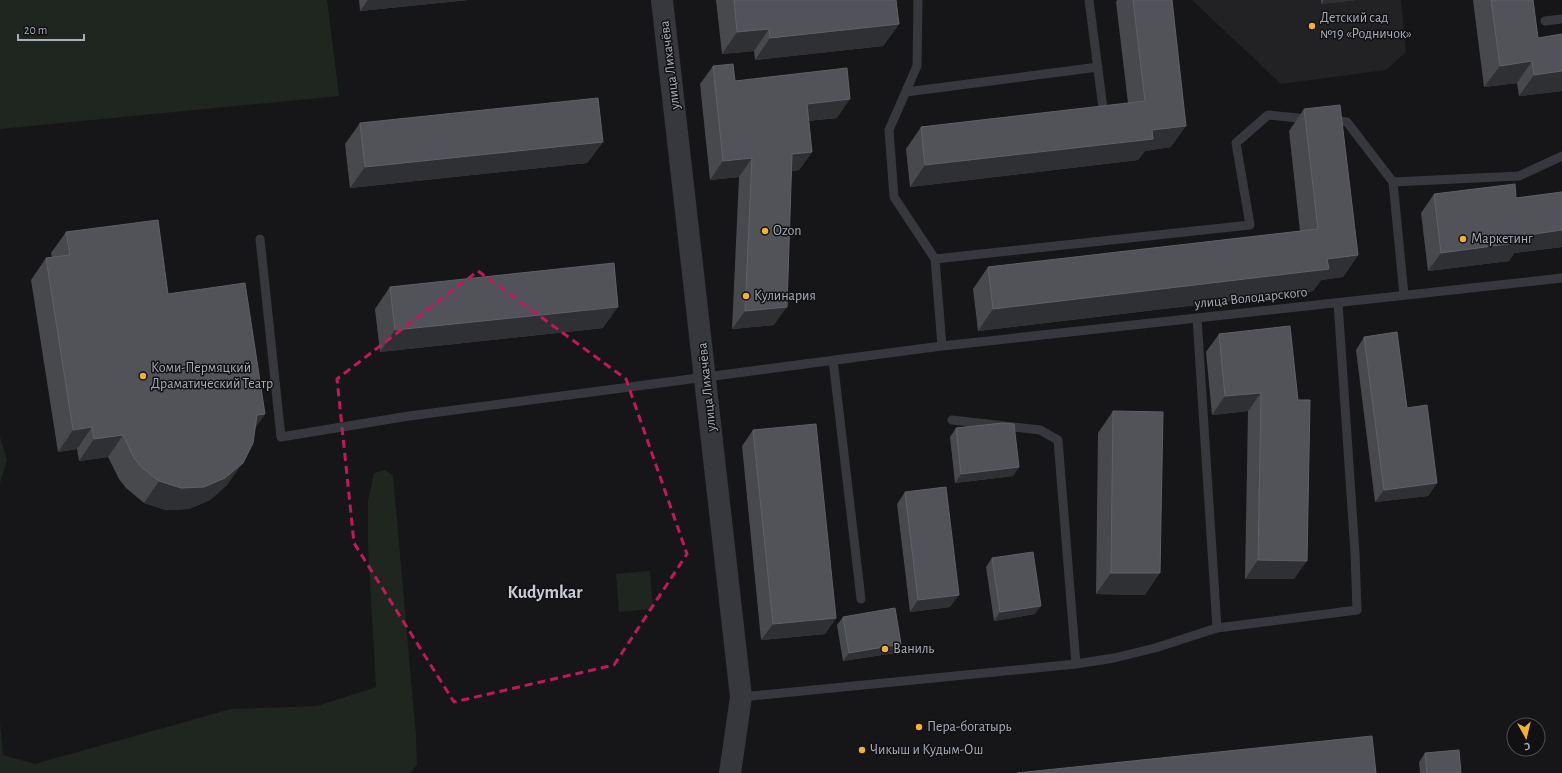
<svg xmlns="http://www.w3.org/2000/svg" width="1562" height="773" font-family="'Alegreya Sans',sans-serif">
	<rect width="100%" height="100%" fill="#161618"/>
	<path fill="#222225" d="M1192,0H1401L1406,52L1386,70L1281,84Z"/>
	<path fill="#1e261f" d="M0,0H327L339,96L0,129Z
		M0,437L7,460L0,483Z
		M385,470L393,476L416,735L417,765L410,773H0V722L3,755L35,764L231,709L317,706L376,687L368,547V500L374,473Z
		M650,571L653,609L619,612L616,574Z"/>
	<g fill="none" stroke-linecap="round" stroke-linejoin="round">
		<path stroke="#37383d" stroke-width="9" d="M918,0L917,66L889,130L894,197L935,259
			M1089,0L1104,116
			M1545,21L1562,19
			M906,92L1098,67
			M1330,120L1347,122L1393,182L1404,295
			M1393,182L1519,176L1562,156
			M260,239L281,437L409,416L942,346L1562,278
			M1197,318L1217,628
			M942,346L935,259L1250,225L1236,143L1268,115L1309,119
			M833,360L861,599
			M952,420L1040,430L1058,440L1076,664
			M741,697L1076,664L1114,658L1155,648L1217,628L1357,610L1355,553L1338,303"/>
		<path stroke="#37383d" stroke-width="22" d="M662,0L741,697L730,773"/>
	</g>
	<path fill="#47494d" d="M359,0H468L360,11Z
		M716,0H896L899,24L883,46L755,60L754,51L722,54Z
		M1117,0H1172L1171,147L1145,151L1138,160L910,187L906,149L921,127L1128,103L1116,2Z
		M1321,0H1356L1321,4Z
		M1473,0H1533L1538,38L1562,34V91L1519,96L1517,83L1484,87Z
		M713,66L735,81L837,118L808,121L812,152L799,170L792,171L774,325L732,329L739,177L710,180L700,84Z
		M1304,109L1358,255L1343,277L1321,280L1313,291L978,331L973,289L988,267L1300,231L1289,131Z
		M360,123L603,142L587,163L350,188L345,144Z
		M1562,192V247L1514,253L1509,261L1428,271L1421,213L1434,194L1516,198Z
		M66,232L168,294L265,414L255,427L227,485L210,500L189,509L166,510L144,503L126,488L119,479L108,457L79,461L77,449L58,452L31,280L46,258L52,257L51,253Z
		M390,287L603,328L380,352L375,309Z
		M1290,326L1294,579H1245L1248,411L1212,415L1206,352L1219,334Z
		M1364,337L1407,408L1437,483L1428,496L1375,502L1356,350Z
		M1113,411L1145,595L1096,594L1098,433Z
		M956,428L1019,467L1013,476L955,483L950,437Z
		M753,430L836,618L825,634L761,640L742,446Z
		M905,492L950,607L910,612L897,504Z
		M992,558L1035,614L994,621L986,567Z
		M843,617L895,653L843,661L837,625Z
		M1425,753L1461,773H1420L1419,762Z"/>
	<path fill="#2f3033" d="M368,0H468L360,11Z
		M1324,0H1356L1321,4Z
		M899,24L883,46L755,60L770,38Z
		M769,29L754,51L722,54L737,32Z
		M1532,61L1517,83L1484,87L1500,66Z
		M1562,71V91L1519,96L1534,75Z
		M850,99L837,118L794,122L807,104Z
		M1186,126L1171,147L1145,151L1138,160L910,187L925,165L1152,130Z
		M603,142L587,163L350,188L365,167Z
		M812,152L799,170L779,172L792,154Z
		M752,158L739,177L710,180L723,161Z
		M1562,230V247L1514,253L1509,261L1428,271L1441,253L1521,236Z
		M1358,255L1343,277L1321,280L1313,291L978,331L993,309L1327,259Z
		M618,307L603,328L380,352L395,330Z
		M787,307L774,325L732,329L745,311Z
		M1261,393L1248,411L1212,415L1225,396Z
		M265,414L250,436L257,415Z
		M92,427L77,449L58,452L73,430Z
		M123,435L108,457L79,461L94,439Z
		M243,463L227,485L210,500L189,509L166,510L144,503L159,481Z
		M1019,467L1013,476L955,483L961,474Z
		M1437,483L1428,496L1375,502L1384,490Z
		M1258,560L1307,561L1294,579H1245Z
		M1111,573H1160L1145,595L1096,594Z
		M959,595L950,607L910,612L918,600Z
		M1041,606L1035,614L994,621L1000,612Z
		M836,618L825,634L761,640L773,624Z
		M901,644L895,653L843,661L849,653Z"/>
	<path fill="#525359" stroke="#5f6168" d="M734,0H896L899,24L770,38L769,29L737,32Z
		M1133,0H1172L1186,126L1152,130L1153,139L925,165L921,127L1145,101Z
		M1491,0H1533L1538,38L1562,34V71L1534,75L1532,61L1500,66Z
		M733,64L735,81L847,68L850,99L807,104L812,152L792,154L787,307L745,311L752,158L723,161L713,66Z
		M598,98L603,142L365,167L360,123Z
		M1340,105L1358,255L1327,259L1329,269L993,309L988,267L1318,229L1304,109Z
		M1515,184L1516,198L1562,192V230L1521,236L1522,242L1441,253L1434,194Z
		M158,220L168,294L245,283L265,414L257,415L253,443L243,463L225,478L204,487L181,488L159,481L141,467L134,458L123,435L94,439L92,427L73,430L46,258L70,255L66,232Z
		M614,263L618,307L395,330L390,287Z
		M1290,326L1298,400H1310L1307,561L1258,560L1261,393L1225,396L1219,334Z
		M1397,332L1407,408L1427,405L1437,483L1384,490L1364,337Z
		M1113,411L1163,412L1160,573H1111Z
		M1003,423L1014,424L1019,467L961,474L956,428Z
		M816,424L836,618L773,624L753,430Z
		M946,487L959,595L918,600L905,492Z
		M1033,552L1041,606L1000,612L992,558Z
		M895,608L901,644L849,653L843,617Z
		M1372,736L1376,773H1017Z
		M1459,750L1461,773H1427L1425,753Z"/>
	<path fill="none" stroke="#c2185b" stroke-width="3" stroke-dasharray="8 5" stroke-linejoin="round" d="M478,271L626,379L687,554L614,665L454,702L354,543L337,379Z"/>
	<g fill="#f2b134" stroke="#111113" stroke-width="1.5">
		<circle cx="1312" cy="26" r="4"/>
		<circle cx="765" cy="231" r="4"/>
		<circle cx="1463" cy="239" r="4"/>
		<circle cx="746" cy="296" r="4"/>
		<circle cx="143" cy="376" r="4"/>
		<circle cx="885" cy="649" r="4"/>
		<circle cx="919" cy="727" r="4"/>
		<circle cx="862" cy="750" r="4"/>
	</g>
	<g text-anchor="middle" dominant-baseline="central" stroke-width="3" stroke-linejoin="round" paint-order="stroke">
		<g font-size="14" fill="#a8adb8" stroke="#111113" text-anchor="start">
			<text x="1320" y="18">Детский сад<tspan x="1320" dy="16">№19 «Родничок»</tspan></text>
			<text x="773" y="231">Ozon</text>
			<text x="1471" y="239">Маркетинг</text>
			<text x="754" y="296">Кулинария</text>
			<text x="151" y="368">Коми-Пермяцкий<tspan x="151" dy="16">Драматический Театр</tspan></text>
			<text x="893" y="649">Ваниль</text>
			<text x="927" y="727">Пера-богатырь</text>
			<text x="870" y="750">Чикыш и Кудым-Ош</text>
		</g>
		<g font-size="14" fill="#a8adb8" stroke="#111113">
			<text transform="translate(670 65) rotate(-97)">улица Лихачёва</text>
			<text transform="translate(1251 298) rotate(-6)">улица Володарского</text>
			<text transform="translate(707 387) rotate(-96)">улица Лихачёва</text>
		</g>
		<g font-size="18" font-weight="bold" fill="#c9ccd4" stroke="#111113">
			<text x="545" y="593">Kudymkar</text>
		</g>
	</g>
	<g transform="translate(1526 737) rotate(172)"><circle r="19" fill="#111113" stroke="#4d4f55"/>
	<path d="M0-3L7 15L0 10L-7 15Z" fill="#f2b134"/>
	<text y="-6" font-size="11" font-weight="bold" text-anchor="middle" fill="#a8adb8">С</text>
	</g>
	<path d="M18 34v6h66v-6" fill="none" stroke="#a8adb8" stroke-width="2"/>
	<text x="24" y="34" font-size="12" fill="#a8adb8" stroke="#111113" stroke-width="3" paint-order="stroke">20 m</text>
</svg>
